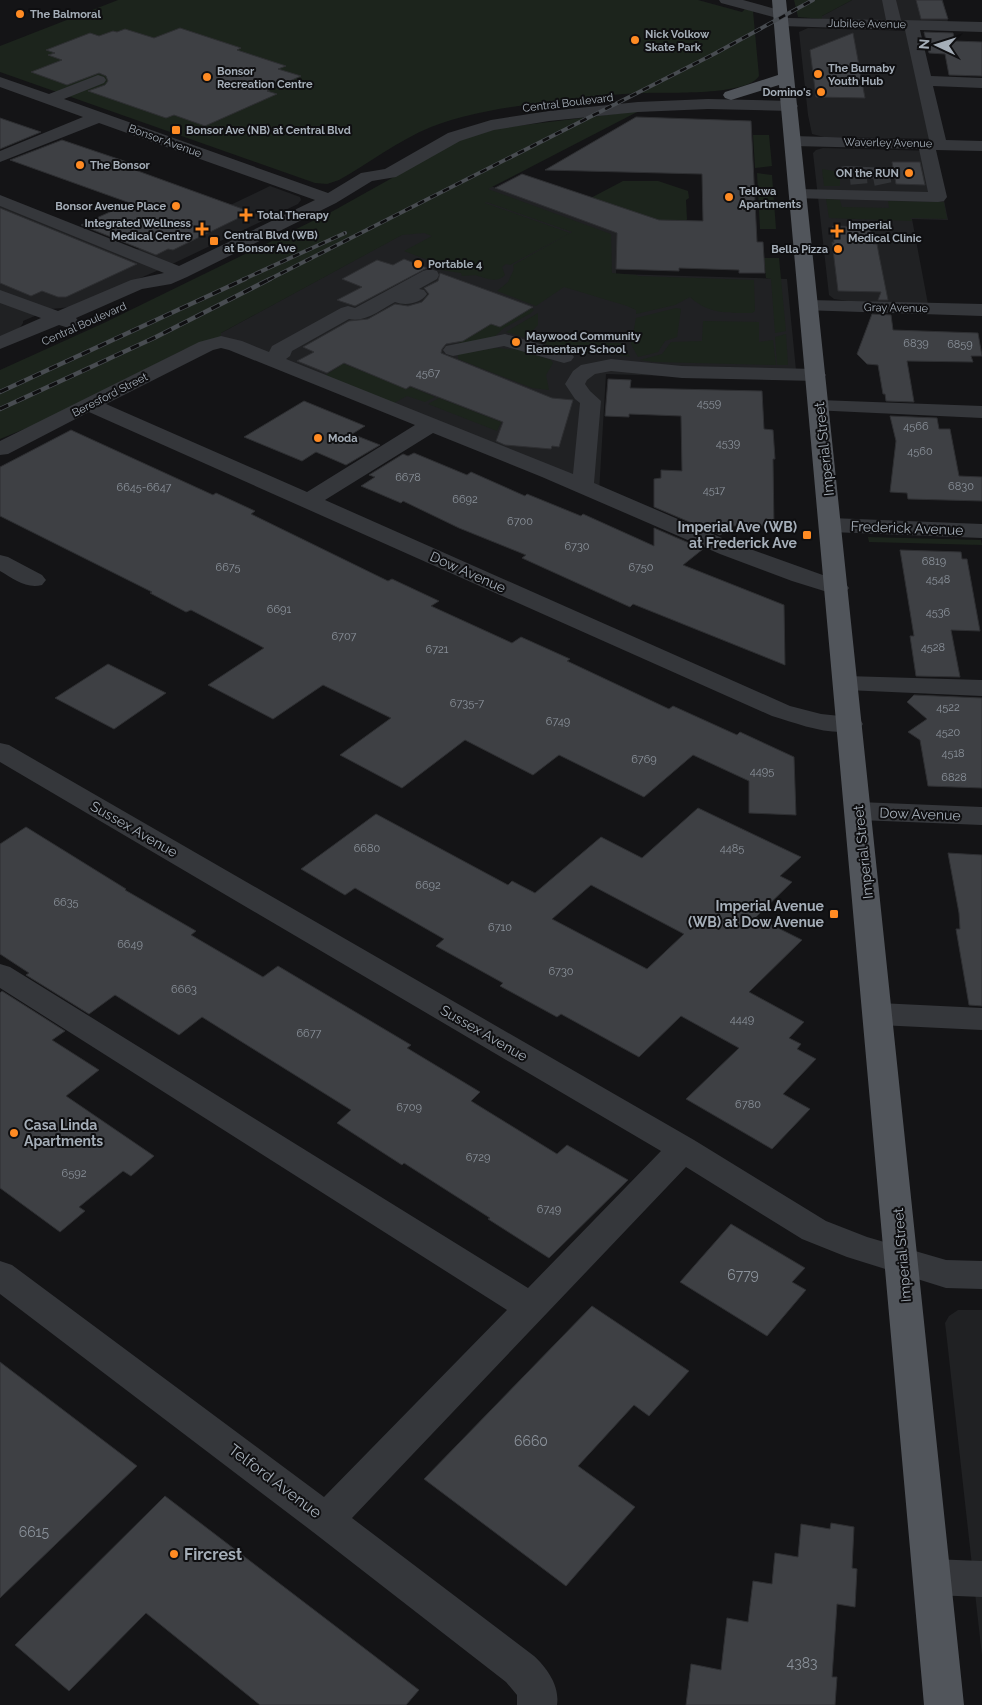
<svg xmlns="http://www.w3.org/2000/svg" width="982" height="1705" font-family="Raleway,sans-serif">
	<rect width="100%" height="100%" fill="#141416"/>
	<path fill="#202123" d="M852,0H943L948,22L822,19V16Z
		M808,28L913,31L938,139L824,137L812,134L808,115L799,32Z
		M823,148L934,151L948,220L912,219L928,304L848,301L834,299L829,295L813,153L816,150Z
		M270,186L300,197L301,200L298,204L166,267L72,307L51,309L23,321V323L19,329L0,338V202L130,253Z
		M491,186L617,233L616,274L787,279L797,380L606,374L599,493L221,339V333Z
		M958,1310H982V1656L946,1331L945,1323L949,1316Z"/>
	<path fill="#1c241c" d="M118,0H698L742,12L745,9L753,11L759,76C747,96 668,92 645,93C616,94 587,97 558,101C515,106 472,111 431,127C399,140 369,163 339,180L327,184L315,183L0,72V46Z
		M794,0H852L822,16V19L798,17Z
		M639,111L488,189L611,234L612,273L637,275L638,276L754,280L755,311L752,313C728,313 708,314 690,297L675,305L636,314V310L627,306L564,287L536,306L497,291L508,282L514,269L513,265L572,232L486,202L485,203L570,233L510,265L506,264L502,267L505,275C496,284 486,278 475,275C471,275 467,276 462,276L461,273L441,270L439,268L441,265L404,251L432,236L424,233L402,235L221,333V339L183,350L51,418L0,439V370L106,322L333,211L460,140L499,128Z
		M753,135H769L772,166L755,168Z
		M822,169L840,172V186H824Z
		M757,173L772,175L776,229H760Z
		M623,181H658L688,191L689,198L686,200L687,219L684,225L680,226L679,220H659L585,201Z
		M826,199L840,200L842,207L889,208L888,201L944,202L947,219L911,218L912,221L829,218Z
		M764,258H779L786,331L775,333L771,279L766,278Z
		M530,307L534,310L531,313L504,328L494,337L452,347L491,324L500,327Z
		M676,308L681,309L677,337L665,341L658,352L638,357L631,344L636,318Z
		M538,313V325L533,330C542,344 605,342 622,343L630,357L612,354L574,353L506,332Z
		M703,321L759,322V342L773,340L776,365L654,362L640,360L662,354L671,342L702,341Z
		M786,334L788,365H777L775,337Z
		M496,348L519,350L551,360L553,363L546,375L549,390L532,388L458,359V354Z
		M327,357L407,389L411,387L435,397L425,402L407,396L392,404L324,376L340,366Z
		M439,398L501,422L497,431L428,404Z
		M868,537L981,540L982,545L869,542Z"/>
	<path fill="#3e4044" stroke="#2e2f32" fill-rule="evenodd" d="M916,0H942L948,19H921Z
		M180,28L241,48L237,50L286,66L278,69L301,76L267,91L277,94L205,126L174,115L166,118L88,91L105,85L108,81L106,76L99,73L67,85L31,72L62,60L48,55L55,53L46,50L90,33L99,36L113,31L117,32L125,29L154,38Z
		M924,32L953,33L955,41L982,42V76L949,75L945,54L929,53Z
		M853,33L865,98L816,97L810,50Z
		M636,117L751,121L757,242H763L765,273H739V270L679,268V271L616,269L617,233L495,188L522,174L650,217L659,220L703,221L702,174L545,170Z
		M0,118L41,132L0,149Z
		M62,140L130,163L124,166L251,212L173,250L168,249L156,255L81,225L130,203L10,160Z
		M892,162H920L925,185L896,184Z
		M0,208L137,264L66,297H58L42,291L31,296L0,283Z
		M833,226L870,227L873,244H877L879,255L888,300H878L881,292L838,291L832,242L834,243L832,227Z
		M404,259L427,268L355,306L337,300L362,287L342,279L377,260L393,265Z
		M440,273L533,307L500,327L491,324L463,341L446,344L442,349L441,353L552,398L573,400L559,447L552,446L551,449L505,445L496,441L503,422L410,386L406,389L344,363L327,373L297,361L314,352L303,347L349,321L368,319L395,304L408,306L422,302L429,294L424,288L438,281Z
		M872,314L891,315L893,330L978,333L982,356H971L973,362L907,361L914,402L886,401L885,394H883L878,365L867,364L857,354Z
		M608,379L631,380L630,388L762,391L764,429L773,430L775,459H773L774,527L733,526L720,535L654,507V479L661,478V470L682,471L681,416L629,414V417L605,416Z
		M304,401L365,426L352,434L380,445L346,465L316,452L302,461L244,437Z
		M890,416L937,418L939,429H950L959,476L982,477V501L908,499L907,493L890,492L896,441Z
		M71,430L213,495L216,493L255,511L251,514L388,581L392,579L439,601L431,606L512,643L521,637L570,659L567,661L669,709L673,706L737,735L740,732L794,757L796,815L749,813V781L693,755L644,797L559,755L533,775L465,740L402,788L340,755L391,718L323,685L273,719L208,685L264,648L191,610L186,612L150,593L152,592L0,516V467Z
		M414,453L467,475L471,472L525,496L527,494L581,516L583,514L654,546V528L703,549L683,565L784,605L785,665L633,604L630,607L522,558L526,555L459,528L403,501L401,503L361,486L375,477L369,475L403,454L408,456Z
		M900,550L961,552L962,559H967L980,631L951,630L960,677L916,676L910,636H914Z
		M108,664L166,693L114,729L55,698Z
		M914,695L982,698V788L928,786L920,740L908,732L927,719L907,702Z
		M698,808L801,857L780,876L792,882L756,917L802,940L749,992L804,1022L789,1038L801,1044L797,1049L816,1059L783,1094L810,1109L772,1149L686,1099L739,1048L681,1016L639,1057L561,1014L557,1017L500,986L503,983L436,946L444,939L355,888L345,895L301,869L376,814L508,885L512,881L535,893L601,837L642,858ZM591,885L684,934L647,969L552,919Z
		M26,827L126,889L125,890L196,931L191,935L263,977L278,966L411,1045L407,1048L480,1092L471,1101L557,1154L567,1145L628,1180L549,1258L488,1219L490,1218L404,1163L402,1165L337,1123L351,1110L202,1017L179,1035L115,995L89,1014L26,975L29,973L0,954V844Z
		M948,853L982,855V1006L969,1005L956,929H960L959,913Z
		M2,991L65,1031L52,1040L99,1070L66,1096L154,1156L131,1176L123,1171L79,1207L85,1211L60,1232L0,1188V993Z
		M731,1224L805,1268L792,1282L806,1290L767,1336L680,1282Z
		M592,1306L689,1371L649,1416L634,1405L578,1466L635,1507L566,1586L424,1479Z
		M0,1362L137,1466L0,1598Z
		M165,1496L419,1690L406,1705H260L146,1613L69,1691L15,1645Z
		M831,1523L854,1527L852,1568L857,1569L855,1607L837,1604L832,1677H837L835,1705H686L691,1664L721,1670L727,1618L748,1622L753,1581L772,1584L775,1553L798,1557L801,1524L830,1529Z"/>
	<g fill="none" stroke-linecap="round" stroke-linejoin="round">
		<path stroke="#313336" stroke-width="17" stroke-dasharray="17 8" stroke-linecap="butt" d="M858,173L859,184
			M881,174L883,184"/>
		<path fill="#35373b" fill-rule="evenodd" d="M719,0H743L786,12L788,15L787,18L886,20L882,0H896L901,20L982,22V32L920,30L931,76L982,78V88L933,86L946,140L982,141V151L936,150L947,197L944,201L938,202L792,198L789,194L792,190L798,189L928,192L919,149L793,146L787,145L785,141L787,137L793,136L929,140L905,30L781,26L776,25L774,22L777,18L721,3Z
			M98,75L104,77L106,80L104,83L64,99L328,193L361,173L385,169L448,133L491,120L549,111L638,102L708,99L790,101L796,103L798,106L796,109L790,111L708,109L638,112L549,121L494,130L460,141L396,177L372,181L336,203L187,277L171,284L142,289L76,318L79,322L76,326L69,328L59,325L0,349V336L41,318L0,303V290L58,311L131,280L164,273L0,206V195L179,266L315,200L99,123L0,162V151L83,117L0,87V77L49,94Z
			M846,166L887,168L890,174L887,178C883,179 845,178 840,177L837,171L840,167Z
			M430,269L437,271L439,275L437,279L419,289L424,290L427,294C420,304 405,306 395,302C382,309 365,323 349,319L292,351L290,356L286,359L573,474L580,403L575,399L565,384L573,371L581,365L611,359L682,366L816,369L823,371L826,375L823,379L816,381L682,378L611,371L595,374L587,380L585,384L590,391L601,401L594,483L736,544L845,583L849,588L845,593L837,595L792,581L720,554L542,477L433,433L325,500L790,706L821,714L859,718L863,724L859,730C830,737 799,724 772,716L89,412L8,454L0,455V441L199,342L221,336L242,341L269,352L272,346L341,308L348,306L355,308L423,271ZM221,348L229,350L415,425L307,492L106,404L213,350Z
			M809,300L982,304V316L802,310L799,306L802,302Z
			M505,334L571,353L574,357L571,361L564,363L504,346L453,356L446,354L443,350L446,346Z
			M819,400L982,406V418L812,410L809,406L812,402Z
			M831,518L982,524V538L831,532L823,530L820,525L823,520Z
			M0,555L8,557L42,575L46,580L42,585C26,589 14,579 0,571Z
			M846,676L982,680V696L846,690L837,688L834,683L837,678Z
			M0,743L9,745L694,1140L826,1221L867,1237L946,1260L982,1261V1289L946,1288L847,1257L802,1239L686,1167L352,1518L534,1656C547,1668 560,1686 557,1705H517V1695L506,1682L313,1532L0,1294V1261L12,1265L324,1497L507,1310L0,988V964L10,967L528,1288L661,1151L0,762Z
			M859,802L982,807V825L859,820L849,817L846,811L849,805Z
			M879,1003L982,1008V1030L879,1025L868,1022L864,1014L868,1006Z
			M932,1559L982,1561V1597L932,1595L918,1589L913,1577L918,1565Z"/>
		<path fill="#51555b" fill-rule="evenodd" d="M772,0H786L964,1705H924L779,85L731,100L725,98L723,95L725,92L778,75Z"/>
		<g stroke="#484c51" stroke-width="4">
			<path id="rail-far1" d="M242,280L345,233
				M268,280L714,54L813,0"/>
		</g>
		<g stroke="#484c51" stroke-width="4.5">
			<path id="rail" d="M0,392L245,279
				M0,409L156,337L270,279"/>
		</g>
		<use href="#rail-far1" stroke="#0f0f11" stroke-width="2.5" stroke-dasharray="7" stroke-linecap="butt"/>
		<use href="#rail" stroke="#0f0f11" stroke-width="3" stroke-dasharray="9" stroke-linecap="butt"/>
	</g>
	<g fill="#ff8b23" stroke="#0f0f11" stroke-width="2">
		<circle cx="20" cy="14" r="5"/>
		<circle cx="635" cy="40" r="5"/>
		<circle cx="818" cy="74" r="5"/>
		<circle cx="207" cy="77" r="5"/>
		<circle cx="821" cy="92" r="5"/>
		<rect x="171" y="125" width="10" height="10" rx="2.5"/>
		<circle cx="80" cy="165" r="5"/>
		<circle cx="909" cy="173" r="5"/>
		<circle cx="729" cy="197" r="5"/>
		<circle cx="176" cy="206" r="5"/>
		<path d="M243.5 207.5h5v5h5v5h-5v5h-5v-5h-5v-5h5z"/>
		<path d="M199.5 221.5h5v5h5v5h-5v5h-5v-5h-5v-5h5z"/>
		<path d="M834.5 223.5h5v5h5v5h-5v5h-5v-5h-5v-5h5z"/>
		<rect x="209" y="236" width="10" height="10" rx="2.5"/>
		<circle cx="838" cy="249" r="5"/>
		<circle cx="418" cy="264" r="5"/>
		<circle cx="516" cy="342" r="5"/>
		<circle cx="318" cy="438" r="5"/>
		<rect x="802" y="530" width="10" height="10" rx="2.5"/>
		<rect x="829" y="909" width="10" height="10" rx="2.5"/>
		<circle cx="14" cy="1133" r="5"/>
		<circle cx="174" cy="1554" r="5"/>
	</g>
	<g text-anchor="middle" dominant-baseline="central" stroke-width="4" stroke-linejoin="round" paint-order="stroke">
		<g font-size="11" font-weight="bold" fill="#a5aeb8" stroke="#0f0f11" text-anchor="start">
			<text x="30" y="14">The Balmoral</text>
			<text x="645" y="34">Nick Volkow<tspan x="645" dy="13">Skate Park</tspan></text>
			<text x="828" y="68">The Burnaby<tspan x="828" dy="13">Youth Hub</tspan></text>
			<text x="217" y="71">Bonsor<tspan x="217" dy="13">Recreation Centre</tspan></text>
			<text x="811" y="92" text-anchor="end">Domino's</text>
			<text x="186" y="130">Bonsor Ave (NB) at Central Blvd</text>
			<text x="90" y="165">The Bonsor</text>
			<text x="899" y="173" text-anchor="end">ON the RUN</text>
			<text x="739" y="191">Telkwa<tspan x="739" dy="13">Apartments</tspan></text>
			<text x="166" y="206" text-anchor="end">Bonsor Avenue Place</text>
			<text x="257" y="215">Total Therapy</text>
			<text x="191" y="223" text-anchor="end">Integrated Wellness<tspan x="191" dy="13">Medical Centre</tspan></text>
			<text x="848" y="225">Imperial<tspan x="848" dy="13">Medical Clinic</tspan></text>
			<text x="224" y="235">Central Blvd (WB)<tspan x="224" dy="13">at Bonsor Ave</tspan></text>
			<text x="828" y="249" text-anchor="end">Bella Pizza</text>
			<text x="428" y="264">Portable 4</text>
			<text x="526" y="336">Maywood Community<tspan x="526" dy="13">Elementary School</tspan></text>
			<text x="328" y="438">Moda</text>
		</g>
		<g font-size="11" fill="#a5aeb8" stroke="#0f0f11">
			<text transform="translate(867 24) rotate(1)">Jubilee Avenue</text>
			<text transform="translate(568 103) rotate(-7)">Central Boulevard</text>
			<text transform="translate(165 141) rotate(20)">Bonsor Avenue</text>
			<text transform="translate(888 143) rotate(1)">Waverley Avenue</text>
			<text transform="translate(896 308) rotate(1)">Gray Avenue</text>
			<text transform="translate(84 324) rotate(-24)">Central Boulevard</text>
			<text transform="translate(110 395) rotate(-27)">Beresford Street</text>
		</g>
		<g font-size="11" fill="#8b929b">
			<text x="916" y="343">6839</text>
			<text x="960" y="344">6859</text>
			<text x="428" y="373">4567</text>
			<text x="709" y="403">4559</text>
			<text x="916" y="426">4566</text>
			<text x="728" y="443">4539</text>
			<text x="920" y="451">4560</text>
			<text x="408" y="477">6678</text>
			<text x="961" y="486">6830</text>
			<text x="144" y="487">6645-6647</text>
			<text x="714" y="490">4517</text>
			<text x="465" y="499">6692</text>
			<text x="520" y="521">6700</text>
			<text x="577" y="546">6730</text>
			<text x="934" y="561">6819</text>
			<text x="228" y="567">6675</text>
			<text x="641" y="567">6750</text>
			<text x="938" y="579">4548</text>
			<text x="279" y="609">6691</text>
			<text x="938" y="612">4536</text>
			<text x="344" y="636">6707</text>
			<text x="933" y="647">4528</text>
			<text x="437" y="649">6721</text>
			<text x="467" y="703">6735-7</text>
			<text x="948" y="707">4522</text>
			<text x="558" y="721">6749</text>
			<text x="948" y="732">4520</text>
			<text x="953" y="753">4518</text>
			<text x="644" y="759">6769</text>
			<text x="762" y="771">4495</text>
			<text x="954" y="777">6828</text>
			<text x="367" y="848">6680</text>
			<text x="732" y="848">4485</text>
			<text x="428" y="885">6692</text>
			<text x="66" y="902">6635</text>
			<text x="500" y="927">6710</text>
			<text x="130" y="944">6649</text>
			<text x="561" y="971">6730</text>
			<text x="184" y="989">6663</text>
			<text x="742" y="1019">4449</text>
			<text x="309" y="1033">6677</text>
			<text x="748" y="1104">6780</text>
			<text x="409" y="1107">6709</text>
			<text x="478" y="1157">6729</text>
			<text x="74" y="1173">6592</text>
			<text x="549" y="1209">6749</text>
		</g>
		<g font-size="14" fill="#a5aeb8" stroke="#0f0f11">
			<text transform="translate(824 449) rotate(-96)">Imperial Street</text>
			<text transform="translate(907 528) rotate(2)">Frederick Avenue</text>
			<text transform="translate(468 572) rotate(24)">Dow Avenue</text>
			<text transform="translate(920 814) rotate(2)">Dow Avenue</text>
			<text transform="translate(134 829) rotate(30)">Sussex Avenue</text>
			<text transform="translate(863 852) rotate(-96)">Imperial Street</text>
			<text transform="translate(484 1033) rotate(30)">Sussex Avenue</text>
			<text transform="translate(902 1255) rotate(-95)">Imperial Street</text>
		</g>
		<g font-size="14" font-weight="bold" fill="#a5aeb8" stroke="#0f0f11" text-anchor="end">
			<text x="797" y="527">Imperial Ave (WB)<tspan x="797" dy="16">at Frederick Ave</tspan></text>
			<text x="824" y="906">Imperial Avenue<tspan x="824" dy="16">(WB) at Dow Avenue</tspan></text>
			<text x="24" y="1125" text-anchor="start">Casa Linda<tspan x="24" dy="16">Apartments</tspan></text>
		</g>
		<g font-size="14" fill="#8b929b">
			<text x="743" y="1275">6779</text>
			<text x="531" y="1441">6660</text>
			<text x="34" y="1532">6615</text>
			<text x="802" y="1663">4383</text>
		</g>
		<g font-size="16" fill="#a5aeb8" stroke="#0f0f11">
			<text transform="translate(275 1481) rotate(37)">Telford Avenue</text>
		</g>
		<g font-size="16" font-weight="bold" fill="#a5aeb8" stroke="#0f0f11" text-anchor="start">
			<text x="184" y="1554">Fircrest</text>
		</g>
	</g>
	<g transform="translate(937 45) rotate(274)" stroke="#0f0f11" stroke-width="4" paint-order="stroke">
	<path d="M0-4L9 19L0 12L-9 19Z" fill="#a5aeb8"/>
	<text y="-8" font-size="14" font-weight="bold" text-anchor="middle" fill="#a5aeb8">N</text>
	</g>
</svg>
